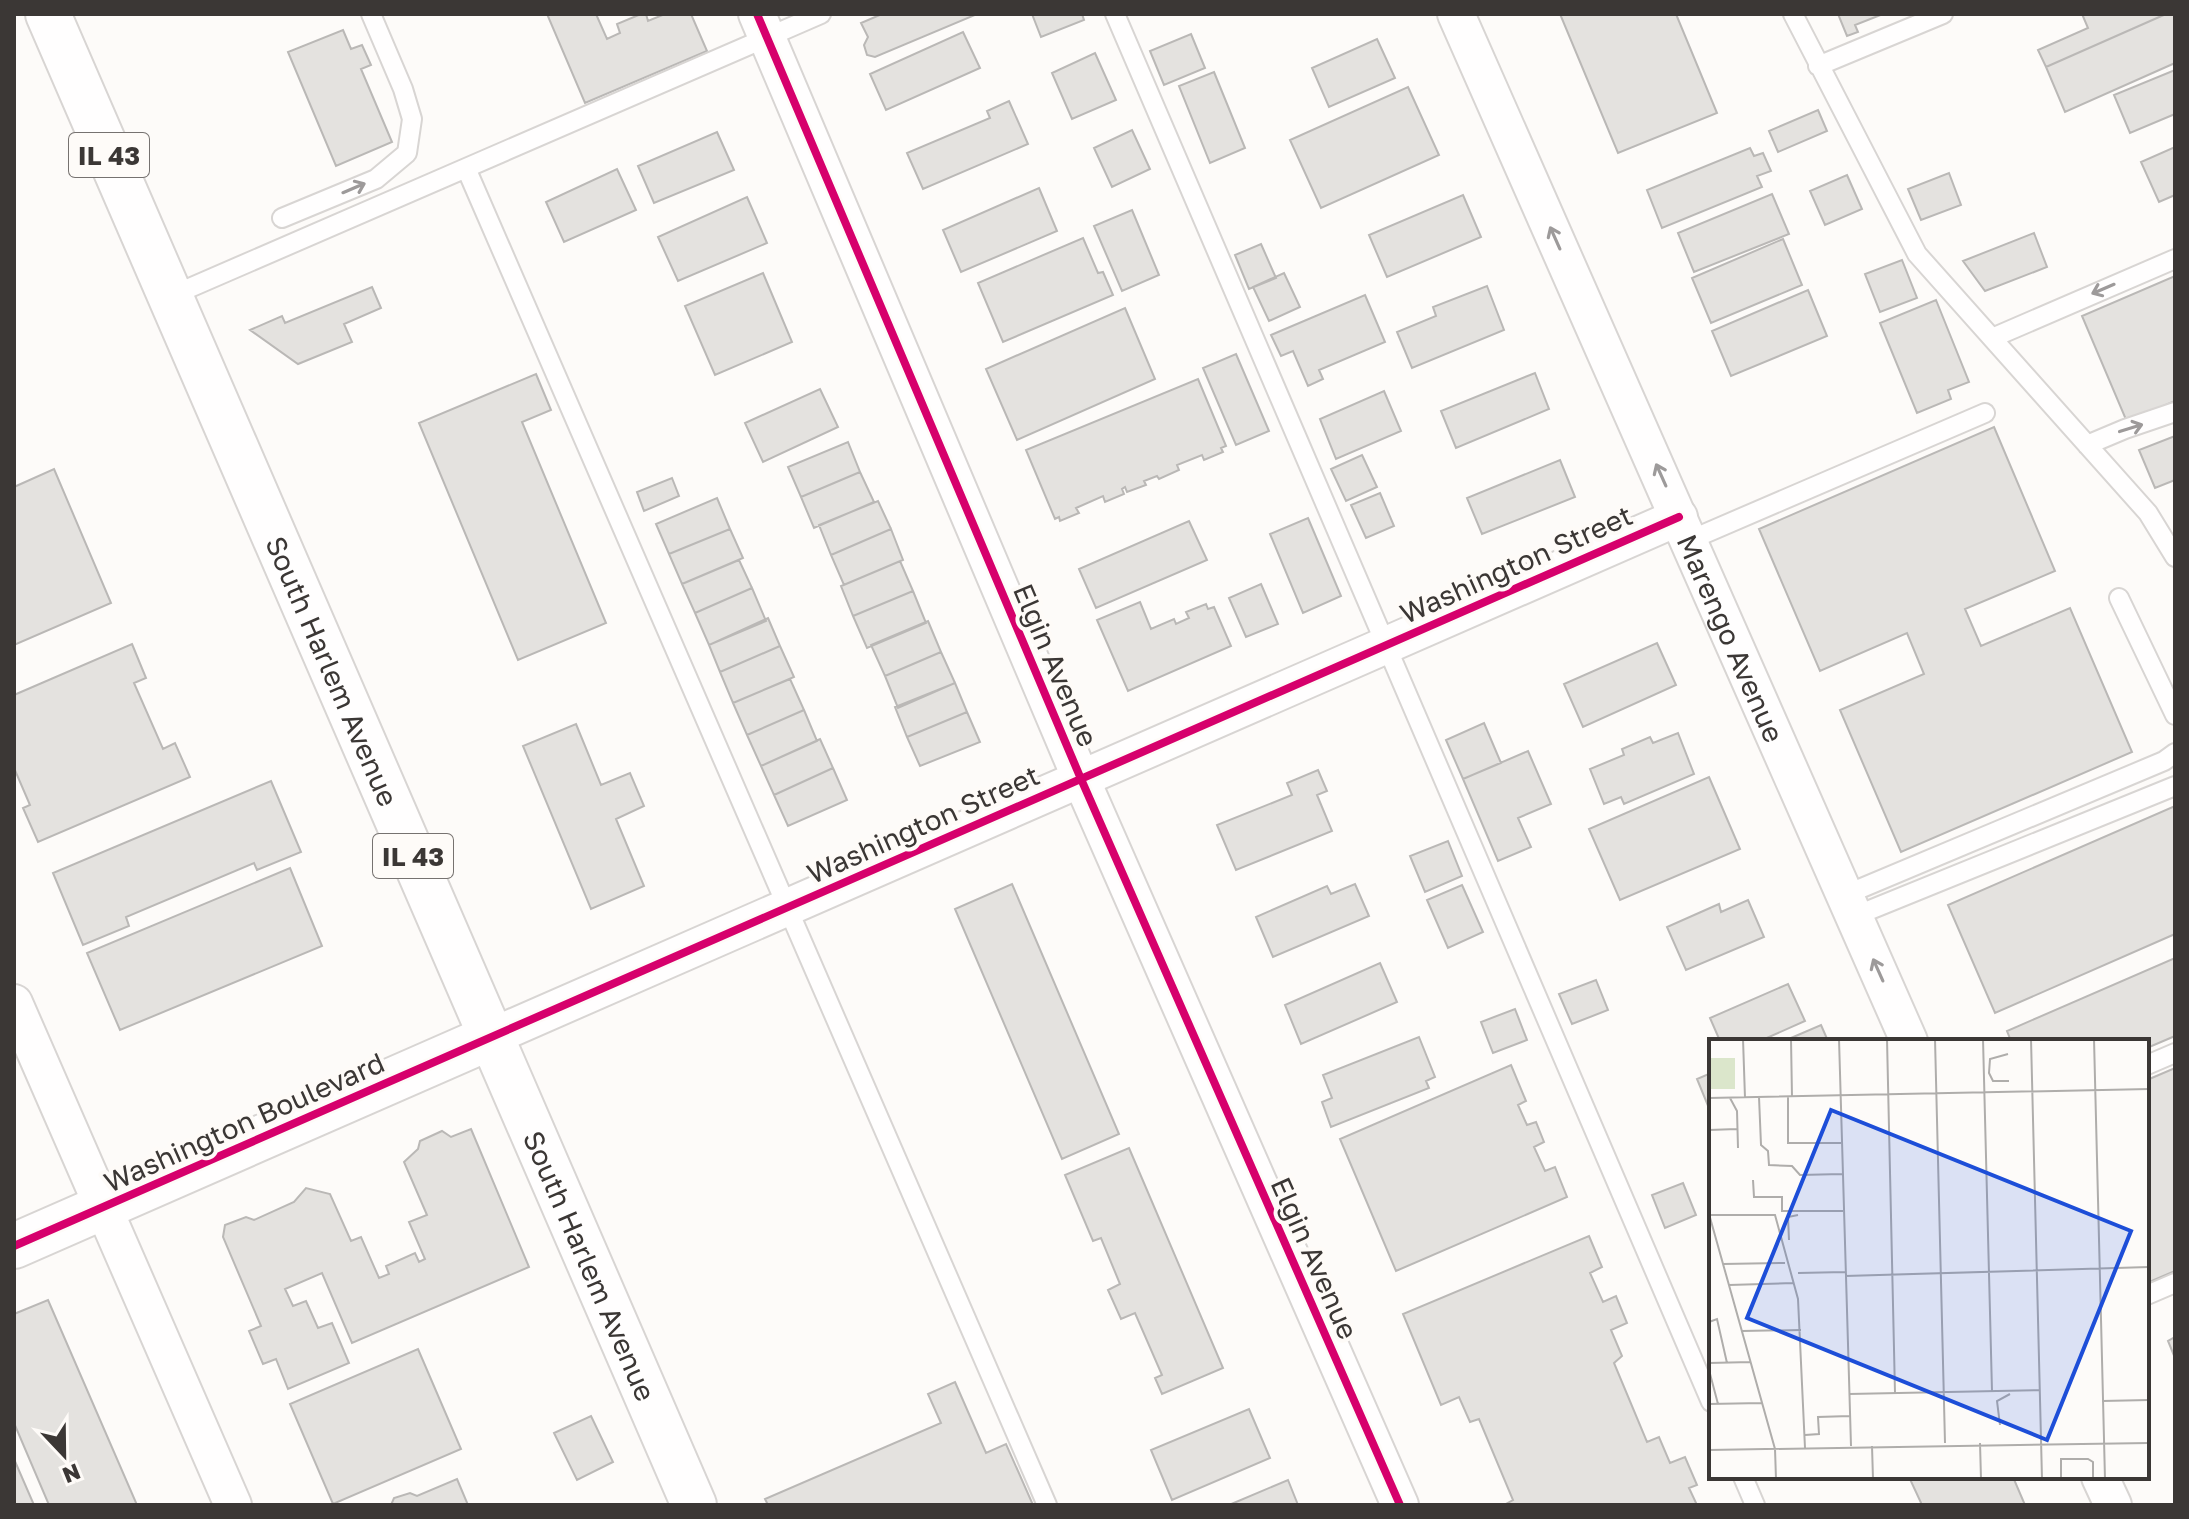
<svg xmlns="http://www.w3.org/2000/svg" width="2189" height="1519" font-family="'Golos Text',sans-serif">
	<rect width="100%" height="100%" fill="#fdfbf9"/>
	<path fill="#e4e2df" stroke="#bab8b6" stroke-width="2" d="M547,14H596L607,39L620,33L617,24L641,14H646L648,21L665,14H691L707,51L585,103Z
		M882,14H974L975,15L875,57L867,55L864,45L868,37L861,23Z
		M1032,14H1082L1084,20L1041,37Z
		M1560,14H1676L1717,113L1618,153Z
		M1838,14H1883L1855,25L1858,32L1847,36Z
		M2082,14H2166L2046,67L2038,50L2088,28Z
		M2166,14H2175V63L2065,112L2046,67Z
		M343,30L351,49L362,45L371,65L361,69L392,142L336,166L288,52Z
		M963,32L980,68L886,110L870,74Z
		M1191,34L1205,68L1164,85L1150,51Z
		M1377,39L1395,78L1329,107L1312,68Z
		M1095,53L1116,100L1072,119L1052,73Z
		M2175,70V114L2130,133L2114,95Z
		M1214,72L1245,148L1210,163L1179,86Z
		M1408,87L1439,155L1321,208L1290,140Z
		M1009,101L1028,144L923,189L907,153L990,118L987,111Z
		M1818,110L1827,131L1778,152L1769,131Z
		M1132,130L1150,169L1112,187L1094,148Z
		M717,132L734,170L654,203L638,166Z
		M2175,147V195L2159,202L2141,162Z
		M1750,148L1754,156L1763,153L1771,171L1757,176L1762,187L1662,228L1647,190Z
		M617,169L636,210L564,242L546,202Z
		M1949,173L1961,205L1921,220L1908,189Z
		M1847,175L1862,209L1825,225L1810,191Z
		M1039,188L1057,231L961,272L943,230Z
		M1772,194L1789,234L1694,272L1678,233Z
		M1463,195L1481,237L1387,277L1369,235Z
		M747,197L767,243L678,281L658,237Z
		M1132,210L1159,275L1122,291L1094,226Z
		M2034,233L2047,267L1985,291L1963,261Z
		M1083,238L1098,273L1103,272L1113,295L1003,342L978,283Z
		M1783,239L1802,285L1711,323L1692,278Z
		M1261,244L1276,278L1249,289L1235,255Z
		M1902,260L1917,298L1880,312L1865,274Z
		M763,273L792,342L715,375L685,306Z
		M1284,273L1300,307L1269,321L1253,287Z
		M2175,276V401L2127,422L2082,316Z
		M1487,286L1504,330L1412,368L1397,332L1436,316L1433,307Z
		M372,287L381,308L344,324L352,342L298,364L250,330L282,316L285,323Z
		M1808,290L1827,336L1731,376L1712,331Z
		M1365,295L1385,342L1319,370L1323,379L1308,386L1293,351L1281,356L1271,335Z
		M1936,300L1969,382L1948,390L1951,399L1917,413L1880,323Z
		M1125,308L1155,379L1017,440L986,369Z
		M1236,354L1269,431L1236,445L1203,368Z
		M1535,373L1549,409L1456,448L1441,411Z
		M536,374L551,410L522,422L606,623L518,660L419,423Z
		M1198,379L1226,446L1221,448L1223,452L1204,460L1202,455L1177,465L1179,470L1159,479L1157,476L1144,481L1146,485L1127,492L1125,487L1122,489L1124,494L1105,502L1103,496L1076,508L1079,513L1060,521L1059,517L1055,519L1026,450Z
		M820,389L838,427L763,462L745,423Z
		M1384,391L1401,431L1336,459L1320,419Z
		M1994,427L2055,571L1965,609L1981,646L2070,608L2132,752L1901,852L1840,710L1924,674L1907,633L1820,671L1759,529Z
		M2175,436V480L2155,488L2139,450Z
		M848,442L860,472L801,497L788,467Z
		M1362,455L1377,487L1346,501L1331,469Z
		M1560,460L1575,497L1482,534L1467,498Z
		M54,469L111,603L14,645V487Z
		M860,472L874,502L814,528L801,497Z
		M672,478L679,496L644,511L637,492Z
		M1380,493L1394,526L1366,538L1351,505Z
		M717,498L730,529L669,554L656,524Z
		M878,501L891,529L831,555L819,525Z
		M1308,518L1341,596L1303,613L1270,534Z
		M1189,521L1207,560L1096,608L1079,569Z
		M730,529L743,558L682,584L669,554Z
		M891,529L903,560L844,585L831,555Z
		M739,560L752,588L695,613L682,584Z
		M900,561L913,591L853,616L841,586Z
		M1261,584L1278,624L1246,637L1229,598Z
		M752,588L766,621L709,645L695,613Z
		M913,591L926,623L867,648L853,616Z
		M1140,602L1151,629L1174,619L1176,624L1189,618L1186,612L1206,604L1208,609L1214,607L1231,646L1128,691L1097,620Z
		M768,618L780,646L720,672L709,645Z
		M928,621L941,652L885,676L871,645Z
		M1657,643L1676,685L1583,727L1564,684Z
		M132,644L146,678L134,683L163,749L175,743L190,777L38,842L23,808L30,805L14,768V695Z
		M780,646L794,677L733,703L720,672Z
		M941,652L955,683L898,708L885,676Z
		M790,679L804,710L747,735L733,703Z
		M955,683L967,712L907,737L895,707Z
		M804,710L817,741L761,766L747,735Z
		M967,712L980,742L920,766L907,737Z
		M1484,723L1501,763L1463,779L1446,740Z
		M576,724L601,785L630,773L644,806L616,819L644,886L591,909L523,746Z
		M1678,733L1694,774L1624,804L1621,797L1604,804L1590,769L1624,755L1622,749L1650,737L1653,743Z
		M820,739L833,768L774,795L761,766Z
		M1528,751L1551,804L1518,818L1531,847L1498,861L1463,779Z
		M833,768L847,800L788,826L774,795Z
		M1318,770L1327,791L1317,795L1332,831L1236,870L1217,825L1292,795L1287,783Z
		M1709,777L1740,849L1620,900L1589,829Z
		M271,781L301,852L257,870L254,863L126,917L129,926L83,945L53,873Z
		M2175,806V934L1995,1013L1948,905Z
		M1448,841L1462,876L1425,892L1410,856Z
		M290,868L322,946L120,1030L87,953Z
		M1012,884L1119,1134L1062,1159L955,909Z
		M1355,884L1369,916L1273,957L1256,917L1327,886L1331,894Z
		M1462,885L1483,932L1448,948L1427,900Z
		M1748,900L1764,937L1686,970L1667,927L1719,904L1721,912Z
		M2175,958V1036L2147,1048V1041H2011L2007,1031Z
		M1380,963L1397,1002L1301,1044L1285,1005Z
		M1596,980L1608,1010L1572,1024L1559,994Z
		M1788,984L1805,1021L1760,1041H1720L1710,1018Z
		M1515,1009L1527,1040L1493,1053L1481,1022Z
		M1821,1025L1828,1041H1784Z
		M1419,1037L1435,1077L1426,1081L1429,1088L1331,1127L1322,1102L1332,1098L1323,1075Z
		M1511,1065L1526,1101L1518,1105L1527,1125L1536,1122L1544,1142L1534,1147L1545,1171L1555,1167L1567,1197L1396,1271L1340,1139Z
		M2175,1068V1271L2147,1283V1080Z
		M1711,1073V1113L1697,1079Z
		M471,1129L529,1267L352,1343L322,1273L285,1289L293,1306L306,1301L318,1328L332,1323L349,1363L288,1389L276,1359L263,1364L249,1331L261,1326L223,1237L225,1225L246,1217L254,1220L294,1202L306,1188L330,1194L351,1241L361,1237L379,1278L389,1274L386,1266L415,1253L419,1262L425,1259L409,1222L427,1215L404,1162L418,1149L420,1141L442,1131L451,1137Z
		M1129,1148L1223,1368L1162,1394L1155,1378L1162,1375L1135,1313L1121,1319L1108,1290L1120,1284L1101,1238L1093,1241L1065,1175Z
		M1683,1183L1696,1215L1665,1228L1652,1195Z
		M1589,1236L1602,1267L1590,1273L1603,1302L1616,1296L1627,1323L1611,1330L1622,1356L1614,1363L1647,1442L1659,1437L1670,1463L1685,1457L1697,1485L1689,1488L1697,1505H1504L1513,1500L1479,1419L1470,1422L1459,1397L1441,1405L1403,1314Z
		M48,1300L137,1505H49L14,1423V1314Z
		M2175,1337V1358L2168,1341Z
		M418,1349L461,1449L333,1504L290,1404Z
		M955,1382L986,1453L1006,1444L1033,1505H768L765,1499L941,1423L928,1394Z
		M1249,1409L1270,1458L1172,1500L1151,1450Z
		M591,1416L613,1462L577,1480L554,1433Z
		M14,1459L34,1505H14Z
		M1909,1477H2013L2025,1505H1922Z
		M457,1479L468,1505H391L394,1498L410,1493L417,1496Z
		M1288,1480L1298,1505H1229Z"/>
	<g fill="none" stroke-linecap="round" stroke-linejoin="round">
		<g stroke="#d8d5d3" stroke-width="22">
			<path id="lane" d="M1115,14L1711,1402
				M1793,14L1917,254L2148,513L2175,557
				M1818,66L1943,14
				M466,168L1047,1505
				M282,218L376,179L407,153L412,119L403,89L371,14
				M171,296L821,14
				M1992,338L2175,259
				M2087,445L2125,429L2175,412
				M1690,540L1985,413
				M2119,598L2175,715
				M1845,895L2164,761L2175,753
				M1855,916L2175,786
				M2147,1065L2175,1053
				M2147,1295L2175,1283
				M1743,1477L1755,1505"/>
		</g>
		<g stroke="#d8d5d3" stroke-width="40">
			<g id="street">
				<path d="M757,14L1081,779L1400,1505"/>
				<path id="s1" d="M1456,14L1909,1041"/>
				<path d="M14,1003L233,1505"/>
				<path d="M491,1037L1679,517"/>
				<path d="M2100,1477L2113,1505"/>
			</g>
		</g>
		<g stroke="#d8d5d3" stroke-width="48">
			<path id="secondary" d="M14,1246L491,1037"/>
		</g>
		<g stroke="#d8d5d3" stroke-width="48">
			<g id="primary">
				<path id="s2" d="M48,14L694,1505"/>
			</g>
		</g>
		<use href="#lane" stroke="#fffefe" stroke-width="18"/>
		<use href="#street" stroke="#fffefe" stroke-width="36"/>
		<use href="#secondary" stroke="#fffefe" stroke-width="44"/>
		<use href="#primary" stroke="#fffefe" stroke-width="44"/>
		<g stroke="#fefbf8" stroke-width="13">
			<path id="cycleway" d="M757,14L1081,779L1400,1505
				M14,1246L1679,517"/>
		</g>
		<use href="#cycleway" stroke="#d6006c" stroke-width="8"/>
	</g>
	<defs><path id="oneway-shaft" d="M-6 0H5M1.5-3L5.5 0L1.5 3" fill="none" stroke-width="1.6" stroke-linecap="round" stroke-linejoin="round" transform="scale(2)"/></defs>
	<g stroke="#9d9a9a">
		<use href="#oneway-shaft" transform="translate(354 188) rotate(-23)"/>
		<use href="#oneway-shaft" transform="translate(1555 238) rotate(-114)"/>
		<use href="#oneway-shaft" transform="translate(2103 289) rotate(157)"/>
		<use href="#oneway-shaft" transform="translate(2131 428) rotate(-17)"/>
		<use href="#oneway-shaft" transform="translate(1661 475) rotate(-114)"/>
		<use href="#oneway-shaft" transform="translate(1878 970) rotate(-114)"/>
	</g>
	<g text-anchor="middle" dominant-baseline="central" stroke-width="8" stroke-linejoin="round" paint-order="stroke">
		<g fill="#fefbf8" stroke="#767270" stroke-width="2">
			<rect x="69" y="133" width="80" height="44" rx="6"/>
			<rect x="373" y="834" width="80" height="44" rx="6"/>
		</g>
		<g font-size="26" font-weight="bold" fill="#3b3735">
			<text x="109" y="155">IL 43</text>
			<text x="413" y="856">IL 43</text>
		</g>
		<g font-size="28" fill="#3b3735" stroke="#fefbf8">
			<text transform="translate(1516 564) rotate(-24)">Washington Street</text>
			<text stroke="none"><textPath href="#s1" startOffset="682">Marengo Avenue</textPath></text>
			<text transform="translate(1056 665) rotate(67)">Elgin Avenue</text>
			<text stroke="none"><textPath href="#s2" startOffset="716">South Harlem Avenue</textPath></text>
			<text transform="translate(923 824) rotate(-24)">Washington Street</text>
			<text transform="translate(244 1122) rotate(-24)">Washington Boulevard</text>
			<text transform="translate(1315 1258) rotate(66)">Elgin Avenue</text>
			<text stroke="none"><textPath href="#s2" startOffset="1364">South Harlem Avenue</textPath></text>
		</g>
	</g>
	<g transform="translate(1709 1039)">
		<rect width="440" height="440" fill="#fdfbf9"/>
		<path d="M0,19H26V50H0Z" fill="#dbe6cb"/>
		<path fill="none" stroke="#afadab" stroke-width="2" d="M34,0L36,59M82,0L83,58M130,0L142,407M178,0L186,354M226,0L236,404M274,0L283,352M322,0L333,440M385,0L396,440M299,15L281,20L280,34L284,42H300M50,58L52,106L59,112L60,126L83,127L91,136L133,135M79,58V104H132M0,59L440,50M21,59L28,72L29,109M0,91L28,90M44,141L45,158H73V172H134M0,175L66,410L67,440M1,176H66L89,260L96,409M80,201L79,178L89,176M14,225L76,224M89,234L136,233M136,237L440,228M20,246L84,244M0,283L8,280L18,324M33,292L92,291M0,324L42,323M0,331L9,365M140,355L331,351M393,362L440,361M0,365L53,364M291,386L288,362L301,355M96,396L110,395L109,378L141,377M271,404L272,440M163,407L164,440M0,411L440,404M352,440V420H379L384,423V440"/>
		<path fill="#1d4ed8" fill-opacity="0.15" stroke="#1d4ed8" stroke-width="4" d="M122,71L422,192L338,401L38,279Z"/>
		<rect width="440" height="440" fill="none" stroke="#3b3735" stroke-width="4"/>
	</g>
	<rect width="2189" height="1519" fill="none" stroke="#3b3735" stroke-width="32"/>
	<g transform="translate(64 1455) rotate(158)" stroke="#fefbf8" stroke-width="6" paint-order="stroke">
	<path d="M0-6L14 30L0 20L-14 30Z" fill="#3b3735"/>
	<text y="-12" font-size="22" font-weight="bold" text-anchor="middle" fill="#3b3735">N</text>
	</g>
</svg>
